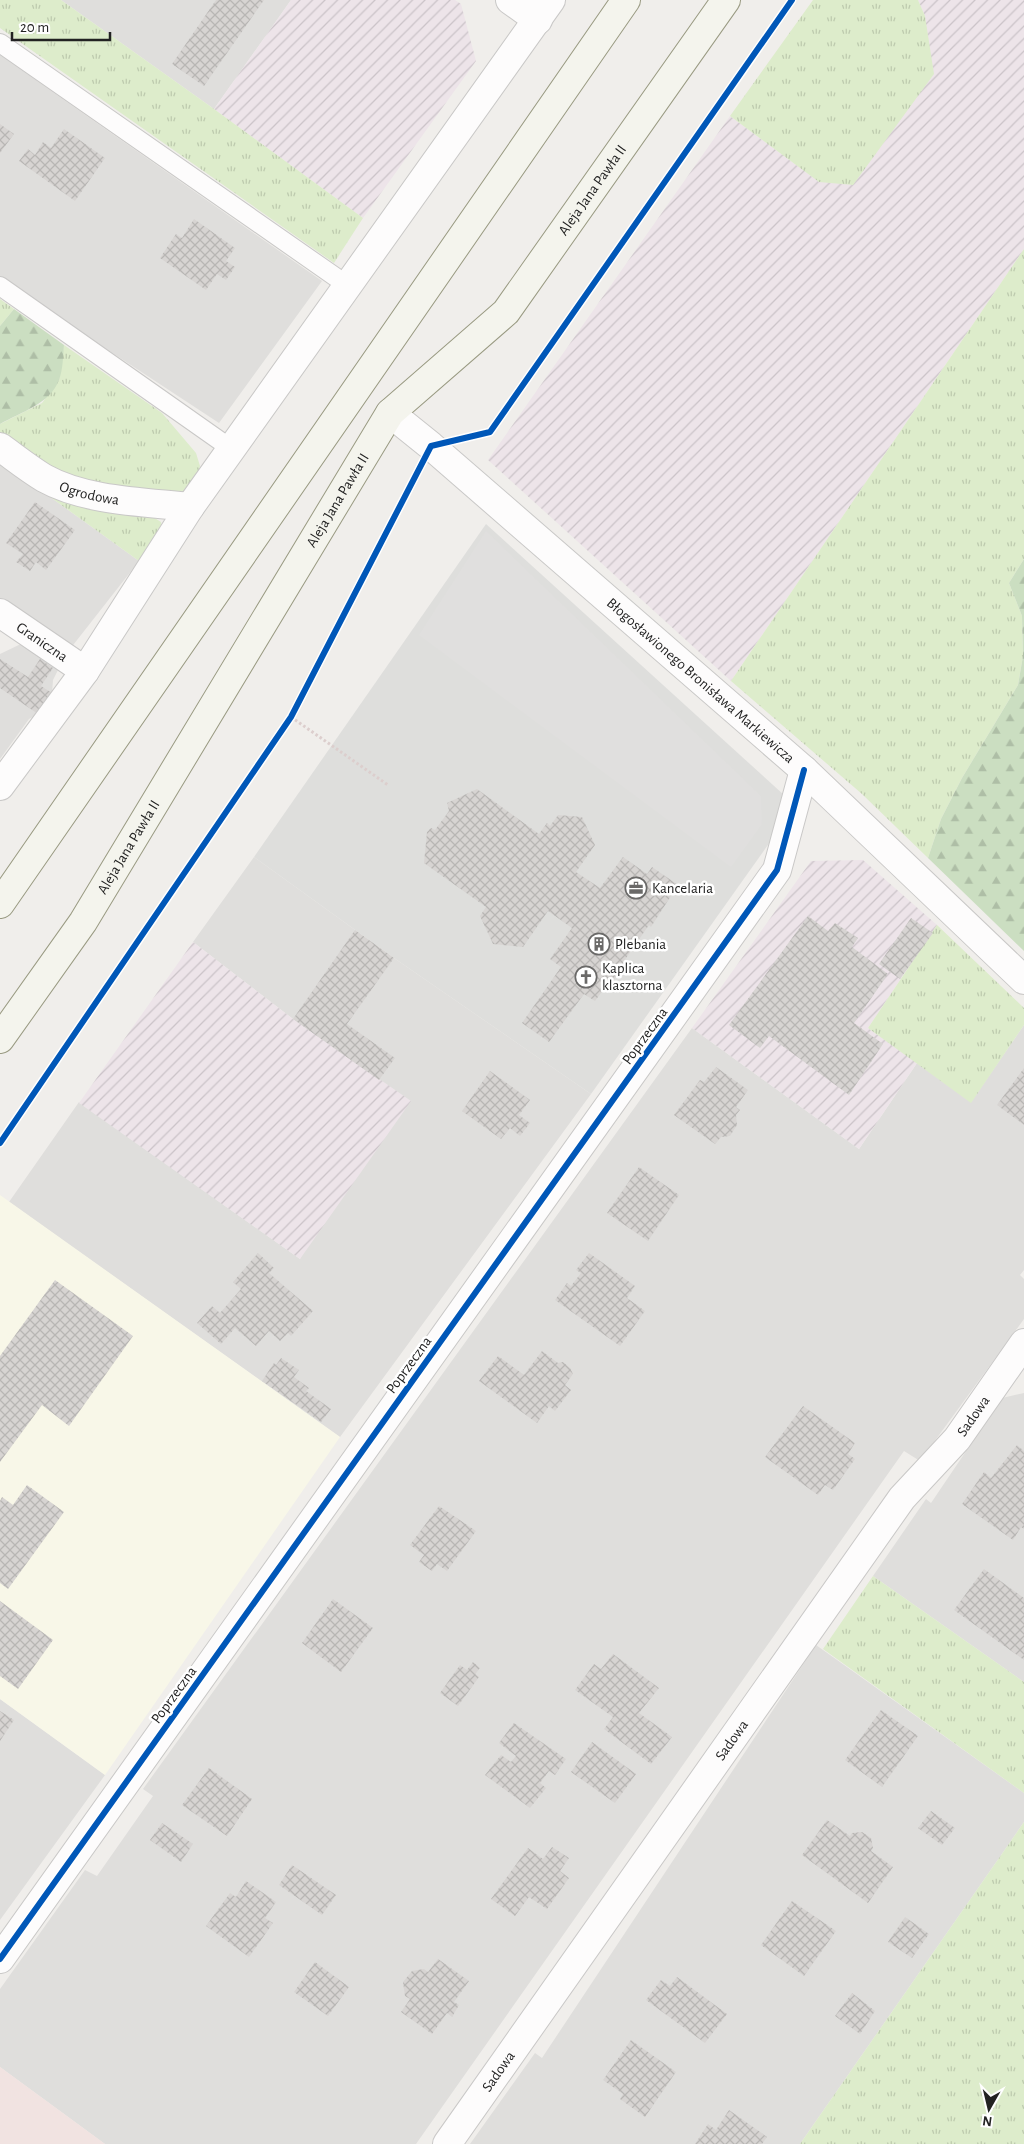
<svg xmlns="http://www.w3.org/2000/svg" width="1024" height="2144" font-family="'Alegreya Sans',sans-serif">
	<defs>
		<pattern id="industrial-furrows" width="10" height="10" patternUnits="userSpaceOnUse" patternTransform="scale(1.25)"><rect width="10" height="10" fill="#ede4e9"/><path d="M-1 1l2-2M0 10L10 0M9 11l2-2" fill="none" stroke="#cbc3c8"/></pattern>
		<pattern id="grass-tufts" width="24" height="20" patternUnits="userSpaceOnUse" patternTransform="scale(1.25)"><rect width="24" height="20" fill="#ddeccb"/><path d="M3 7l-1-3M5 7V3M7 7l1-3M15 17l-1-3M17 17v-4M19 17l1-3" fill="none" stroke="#bdcaae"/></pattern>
		<pattern id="forest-firs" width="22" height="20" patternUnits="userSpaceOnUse" patternTransform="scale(1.25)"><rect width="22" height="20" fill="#cbdec1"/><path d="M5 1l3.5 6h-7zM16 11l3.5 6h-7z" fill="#aebea6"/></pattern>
		<pattern id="building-cross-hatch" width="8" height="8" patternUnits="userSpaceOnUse" patternTransform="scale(1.25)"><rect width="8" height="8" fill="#d7d4d2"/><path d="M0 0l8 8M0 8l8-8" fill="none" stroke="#b8b6b4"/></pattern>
	</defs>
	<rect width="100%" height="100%" fill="#f0eeeb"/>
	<path fill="#dfdedc" d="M61,0H291L214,109Z
		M0,55L322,281L219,423L0,279Z
		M0,437L46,494L139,561L70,649L0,600Z
		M25,642L59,668L53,680L52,693L38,714L29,719L0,759V654Z
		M254,857L394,958L591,1094L340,1437L9,1202L79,1102L300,1259L379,1080L293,1019L193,942Z
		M1024,1025V1270L1020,1275L1024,1279V1319L920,1461L904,1451L416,2144H105L0,2067V1989L85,1870L97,1876L153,1796L143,1789L692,1028L859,1149L917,1063L971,1102Z
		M1024,1393V1682L873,1576L926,1499L931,1503L1002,1398Z
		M816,1645L1024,1793V1822L800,2144H470L535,2053L542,2058Z
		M0,1699L105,1775L0,1920Z"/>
	<path fill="#f1e3e1" d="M0,2067L105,2144H0Z"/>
	<path fill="url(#industrial-furrows)" d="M291,0H455L461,4L476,61L363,218L214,109Z
		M918,0H1024V249L731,681L488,460L730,116L819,182L925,16Z
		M863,860L937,925L868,1028L917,1063L859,1149L692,1028L811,861Z
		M193,942L293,1019L411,1101L300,1259L79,1103Z"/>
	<path fill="#f8f7e8" d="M0,1195L340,1437L105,1775L0,1699Z"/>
	<path fill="#dededc" d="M486,524L784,795L780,828L591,1094L394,958L254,857Z"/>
	<path fill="url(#grass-tufts)" d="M0,0H61L214,109L363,218L334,263L0,28Z
		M813,0H918L925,16L934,74L853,185L819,182L730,116Z
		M1024,249V559L1009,583L1022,616L1023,656L1018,685L962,778L941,819L928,858L862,794L731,681Z
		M0,299L14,309L0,326Z
		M64,345L162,413L196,453L200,466L197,478L183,493L98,485L45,470L0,437V424L42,403L59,380Z
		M46,494L150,515L161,522L162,529L139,561Z
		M937,925L1024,1008V1025L971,1103L868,1028Z
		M873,1576L1024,1682V1793L823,1649Z
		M1024,1822V2144H800Z"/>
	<path fill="url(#forest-firs)" d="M14,309L64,345C63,356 63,370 59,380C50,404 21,412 0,424V326Z
		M1024,559V951L928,858L941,819L962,778L1018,685L1023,656L1022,616L1009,583Z"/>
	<path fill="#e0dfde" d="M486,531L761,796L762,824L731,867L419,635Z"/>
	<path fill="url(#building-cross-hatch)" d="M216,0H264L204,86L172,64Z
		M0,124L14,134L0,153Z
		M64,129L105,158L75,201L19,161L28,149L35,155L43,142L51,148Z
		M194,219L235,248L226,261L235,267L226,280L217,274L206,290L160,258L176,234L182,238Z
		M35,502L75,530L46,570L36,562L30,571L16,562L23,554L6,543Z
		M0,659L28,677L40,659L53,668L41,686L52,693L38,714L0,688Z
		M477,789L539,834L547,823L550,826L558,815L582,817L595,845L576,872L600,888L623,857L647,874L652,867L678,885L651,927L649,925L624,961L626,962L611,984L609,982L595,1001L584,994L549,1042L522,1023L561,967L550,959L572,928L548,911L523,947L493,944L480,916L486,907L424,863L427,832L431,828L435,830L449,811L447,803Z
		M808,916L828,931L835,923L858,938L852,947L888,974L854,1023L883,1044L849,1095L769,1036L760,1048L729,1025Z
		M911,918L933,933L900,979L879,964Z
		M355,930L394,958L347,1024L395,1058L379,1080L293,1019Z
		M716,1067L748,1090L736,1107L740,1110L736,1115L737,1125L730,1136L721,1137L715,1144L674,1115L700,1080L704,1082Z
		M1024,1068V1125L997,1105Z
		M490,1071L530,1100L519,1115L530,1123L520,1136L510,1128L501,1139L462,1111Z
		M639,1167L679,1195L648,1241L607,1213Z
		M258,1253L274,1268L269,1273L313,1311L291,1336L288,1333L280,1341L269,1331L256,1346L235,1328L221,1344L197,1323L212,1306L220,1313L241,1289L233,1282Z
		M589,1253L635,1286L627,1298L645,1311L620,1346L555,1300L567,1283L571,1286L581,1273L576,1270Z
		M55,1280L133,1336L69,1426L42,1405L0,1462V1356Z
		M542,1351L558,1363L563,1362L570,1368L573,1374L565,1385L571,1390L555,1411L549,1406L537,1423L479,1381L498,1356L524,1375Z
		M281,1358L299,1370L294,1377L309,1388L306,1391L331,1409L321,1422L262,1381L274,1363L276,1365Z
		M803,1406L855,1443L848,1454L855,1459L833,1490L825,1485L818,1495L765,1457Z
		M1017,1445L1024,1451V1529L1021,1527L1013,1540L962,1504L984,1472L991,1478Z
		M27,1485L64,1512L8,1589L0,1583V1501L2,1497L13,1505Z
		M439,1506L476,1531L447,1571L437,1564L432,1571L419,1562L424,1555L410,1545Z
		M984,1569L1024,1598V1660L954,1610Z
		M333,1599L373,1628L341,1672L302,1643Z
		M0,1601L53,1640L18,1689L0,1676Z
		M613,1654L659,1688L639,1713L672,1737L651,1764L604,1729L613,1717L575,1690L594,1664L601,1669Z
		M473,1662L480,1668L475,1674L479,1677L458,1706L440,1693L460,1665L467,1670Z
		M881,1710L918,1736L882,1787L845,1760Z
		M0,1711L14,1720L0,1741Z
		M514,1723L566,1759L555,1775L549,1771L540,1783L546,1788L530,1808L485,1775L501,1755L511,1762L516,1756L499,1743Z
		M592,1742L636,1774L615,1803L571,1772Z
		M209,1768L252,1799L227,1836L182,1805Z
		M931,1811L955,1828L942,1845L918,1828Z
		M827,1820L850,1836L852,1833L862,1832L871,1838L873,1848L871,1851L893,1867L868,1903L802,1855Z
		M162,1823L193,1844L181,1862L150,1840Z
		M552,1847L569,1858L560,1871L569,1878L547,1909L529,1897L515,1916L491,1899L528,1848L543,1859Z
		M292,1865L336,1895L322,1915L279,1885Z
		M246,1881L276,1902L265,1918L273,1923L249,1957L206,1926L230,1893L236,1897Z
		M792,1901L836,1931L804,1976L761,1945Z
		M905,1917L929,1934L912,1958L888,1942Z
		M438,1959L469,1981L454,2002L459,2005L452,2017L447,2013L432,2034L401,2012L410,1999L405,1996L403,1982L412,1971L424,1969L428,1972Z
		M315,1962L349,1987L328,2016L294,1992Z
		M677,1977L727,2014L705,2043L646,2000L661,1980L670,1986Z
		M852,1993L875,2011L860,2034L835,2016Z
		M631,2040L676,2072L645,2117L620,2099L623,2094L603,2080Z
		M729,2110L767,2137L762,2144H695L708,2124L716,2130Z"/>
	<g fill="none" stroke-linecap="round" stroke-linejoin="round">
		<g stroke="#c9c8c7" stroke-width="20">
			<path id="lane" d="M0,43L347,285
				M0,286L233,450"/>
		</g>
		<g stroke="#c9c8c7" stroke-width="30">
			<g id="street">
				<path d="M510,0L538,20"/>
				<path id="s1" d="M390,413L431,446L804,770L1024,980"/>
				<path id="s2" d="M0,447C14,457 29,469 44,478C85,501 144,502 190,507"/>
				<path id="s3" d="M0,613L85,671"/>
				<path d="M0,786L85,671L190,507L551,0"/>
				<path d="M0,1959L777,870L804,770"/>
				<path id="s4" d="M447,2144L902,1498L957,1439L1024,1343"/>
			</g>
		</g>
		<g stroke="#999a82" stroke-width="30">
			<g id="secondary">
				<path d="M0,904L626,0"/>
				<path id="s5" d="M0,1039L83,922L390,413L506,312L726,0"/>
			</g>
		</g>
		<path stroke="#dccecd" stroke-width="3" stroke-dasharray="2.5 2.5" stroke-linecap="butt" d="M291,717L388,785"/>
		<use href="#lane" stroke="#fdfcfc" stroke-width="18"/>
		<use href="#street" stroke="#fdfcfc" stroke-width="28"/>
		<use href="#secondary" stroke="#f4f4ed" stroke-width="28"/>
		<g stroke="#fff" stroke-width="9">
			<path id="cycleway" d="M0,1143L291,717L431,446L490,432L792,0
				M0,1959L777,870L804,770"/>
		</g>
		<use href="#cycleway" stroke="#0057b8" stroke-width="6"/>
	</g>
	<defs>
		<g id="office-ring" transform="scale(1.125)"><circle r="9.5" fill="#fff" stroke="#6a6968" stroke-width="1.5"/><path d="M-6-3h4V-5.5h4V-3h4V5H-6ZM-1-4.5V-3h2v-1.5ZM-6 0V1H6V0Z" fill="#6a6968"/></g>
		<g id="building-ring" transform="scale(1.125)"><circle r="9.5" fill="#fff" stroke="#6a6968" stroke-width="1.5"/><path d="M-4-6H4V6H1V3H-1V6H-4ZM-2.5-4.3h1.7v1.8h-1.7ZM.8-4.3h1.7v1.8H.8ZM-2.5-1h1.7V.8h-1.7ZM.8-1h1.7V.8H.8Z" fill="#6a6968"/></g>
		<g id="church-ring" transform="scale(1.125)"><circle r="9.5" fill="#fff" stroke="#6a6968" stroke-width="1.5"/><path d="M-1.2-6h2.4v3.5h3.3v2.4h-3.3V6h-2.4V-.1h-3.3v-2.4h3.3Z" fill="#6a6968"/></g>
	</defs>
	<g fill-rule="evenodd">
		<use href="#office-ring" x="636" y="888"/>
		<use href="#building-ring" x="599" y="944"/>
		<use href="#church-ring" x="586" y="977"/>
	</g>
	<g text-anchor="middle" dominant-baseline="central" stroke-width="5" stroke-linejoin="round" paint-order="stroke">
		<g font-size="15" fill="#222" stroke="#fff">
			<text stroke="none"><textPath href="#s5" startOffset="1041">Aleja Jana Pawła II</textPath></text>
			<text stroke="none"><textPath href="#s2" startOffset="102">Ogrodowa</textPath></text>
			<text stroke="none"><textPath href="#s5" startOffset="636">Aleja Jana Pawła II</textPath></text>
			<text stroke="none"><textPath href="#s3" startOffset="51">Graniczna</textPath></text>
			<text stroke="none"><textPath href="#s1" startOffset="410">Błogosławionego Bronisława Markiewicza</textPath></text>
			<text stroke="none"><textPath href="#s5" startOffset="231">Aleja Jana Pawła II</textPath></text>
			<text transform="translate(645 1036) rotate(-54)">Poprzeczna</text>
			<text transform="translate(409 1365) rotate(-54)">Poprzeczna</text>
			<text stroke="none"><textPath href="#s4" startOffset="899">Sadowa</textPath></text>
			<text transform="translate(174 1695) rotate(-54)">Poprzeczna</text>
			<text stroke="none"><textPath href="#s4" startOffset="494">Sadowa</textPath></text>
			<text stroke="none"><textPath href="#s4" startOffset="89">Sadowa</textPath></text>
		</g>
		<g font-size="15" fill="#222" stroke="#fff" text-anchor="start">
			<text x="652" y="888">Kancelaria</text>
			<text x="615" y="944">Plebania</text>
			<text x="602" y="968">Kaplica<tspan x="602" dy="17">klasztorna</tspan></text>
		</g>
	</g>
	<g transform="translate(989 2109) rotate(188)" stroke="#ffffff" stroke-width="4" paint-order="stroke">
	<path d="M0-4L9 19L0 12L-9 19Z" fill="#222222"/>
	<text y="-8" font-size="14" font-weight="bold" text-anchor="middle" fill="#222222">N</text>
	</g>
	<path d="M12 32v8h98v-8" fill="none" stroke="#222222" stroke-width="2.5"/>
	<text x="20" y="32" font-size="15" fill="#222222" stroke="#ffffff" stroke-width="4" paint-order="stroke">20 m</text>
</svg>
